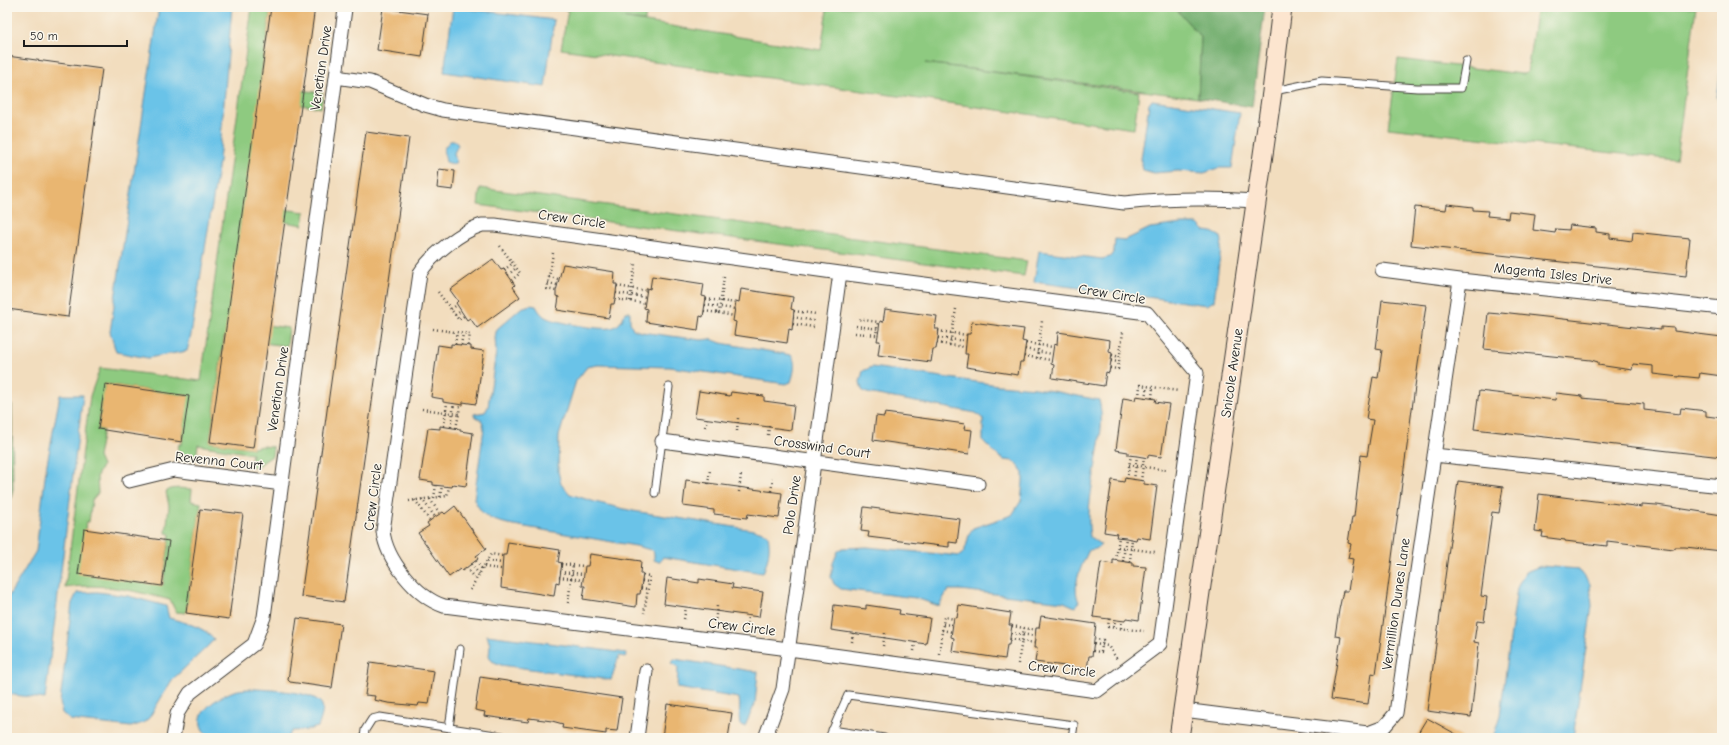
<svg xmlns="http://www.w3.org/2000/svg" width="1729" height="745" font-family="'Comic Neue',sans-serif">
	<rect width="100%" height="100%" fill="#fbf7ec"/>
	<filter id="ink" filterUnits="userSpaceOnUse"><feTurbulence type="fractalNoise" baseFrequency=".025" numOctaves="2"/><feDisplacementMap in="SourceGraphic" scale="8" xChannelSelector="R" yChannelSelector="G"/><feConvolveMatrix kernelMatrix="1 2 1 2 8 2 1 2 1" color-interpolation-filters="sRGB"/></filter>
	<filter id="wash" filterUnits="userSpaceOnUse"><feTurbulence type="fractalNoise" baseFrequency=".012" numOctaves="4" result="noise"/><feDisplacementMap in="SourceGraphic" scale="16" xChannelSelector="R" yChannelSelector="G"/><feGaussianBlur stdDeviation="0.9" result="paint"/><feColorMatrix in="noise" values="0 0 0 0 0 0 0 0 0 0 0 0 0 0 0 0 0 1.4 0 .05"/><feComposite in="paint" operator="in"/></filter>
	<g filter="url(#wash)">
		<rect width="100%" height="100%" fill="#f2ddbe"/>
		<path fill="#8eca80" stroke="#55734e" d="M252,7H271L260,85L323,93L321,108L301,105L244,204L305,212L303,225L242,215L229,320L289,328L287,346L224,338L210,442L253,448L262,446L273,447L272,456L256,467L250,466L252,454L198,445L196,459L177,457L179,444H182L188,396L105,384L98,429L103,430L98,457L102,466L97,476L98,493L92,500L89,522H86L85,529L163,585L170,534L166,533L169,506L166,492C171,486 185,489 192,489L191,501L201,503L186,613L176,612L170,600C135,591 101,582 65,588L90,396L100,368L201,381Z
			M547,7H646L645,21L621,18L821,50L827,9L825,7H1174L1201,37L1198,98L925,63L1139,92L1134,129L561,49L568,10Z
			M1537,7H1696L1676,160L1388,128L1398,59L1522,74L1527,73Z
			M480,188L1027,261L1024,276L478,205Z"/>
		<path fill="#72ae6e" stroke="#476545" d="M1174,7H1265L1252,107L1198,98L1201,37Z
			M7,405H12L13,489L7,518Z"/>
		<path fill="#6bc3e8" stroke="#447082" d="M159,7H232L219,162L191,335L187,351L148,358L116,352L110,332Z
			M453,7L554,20L545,87L444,72Z
			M1722,61V112L1717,97Z
			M1152,100L1240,113L1232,168H1219L1204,173L1178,171L1154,173L1143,170L1141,159L1149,104Z
			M450,141H455L458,145L454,153L456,162L453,164L446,162C444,149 440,152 450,141Z
			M1181,224H1198L1205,231L1212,232L1221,237L1222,241L1214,301L1207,305L1034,282L1039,251L1102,259L1110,257L1114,251L1115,239L1125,240L1150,228Z
			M530,305L536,306C539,311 541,315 547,318C556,322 606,332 614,327C621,324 623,319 625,312H630V322L633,329L641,332L701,340L711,339L721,343L791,355C797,362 794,373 791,382L786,384L670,367L598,365L587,367L576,381L559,436L558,471L561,484L570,494L595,502L633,511L760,531L768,535C771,549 768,560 763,573L663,557L659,562L654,560V553L651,550L636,546L508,524C488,519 483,517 474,499L484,428L482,421L474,416V414L485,412L488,407L496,352L495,336L497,329L521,308Z
			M872,367L998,385L1036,388L1099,400C1104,419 1100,438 1097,457C1093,483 1086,511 1090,537L1101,545L1096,549L1089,550C1082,565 1071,585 1079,602L1075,607L1064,602L960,590H948L939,606L916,598L841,589L834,584L831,577L833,563L838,551L843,548L867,547L960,556C970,546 965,538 973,528L1012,515L1021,501L1023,482V473L1019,466L1013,461L1004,460L998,456L985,443L983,440V419L976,413L867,393L862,390L860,382L863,371Z
			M60,395H83L45,699L7,694V599L36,551L46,469Z
			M1541,566L1579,569L1590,584L1592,606L1573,738H1493L1500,715L1517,588L1525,572Z
			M97,592L128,596L166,606L169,618C183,622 205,627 214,639L209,645L172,680L149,718L143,723L131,727L70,720L62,713L60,702L72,603L77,593Z
			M487,635L626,653V657L619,656L611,680L501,665L492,661L489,657L490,645Z
			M674,659L758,672L755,704L745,726L740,725C738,716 741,707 739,698L677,688L678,667L671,663Z
			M256,689C270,690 316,691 322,705C324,712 320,721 318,727L306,730L292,731L287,738H213C210,736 205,733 203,730C192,711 221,696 234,691C241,689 249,689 256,689Z"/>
		<g id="blocks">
			<path fill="#e9b671" d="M271,7H315L253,448L210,442Z
				M383,8L428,14L422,57L377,50Z
				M7,56L102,69L68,317L7,309Z
				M366,132L409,138L344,602L301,596Z
				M439,169L455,171L453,190L437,188Z
				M1447,204L1473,207V210L1488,211L1487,216L1508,218L1509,211L1535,214L1533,230L1555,233L1556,229L1569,230L1570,225L1596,228V232L1610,234V238L1632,241L1633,232L1690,238L1686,276L1411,245L1415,207L1446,210Z
				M493,259L501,270L504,269L508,275L515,285L513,287L520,297L477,328L470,318L467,320L456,303L458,301L450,290Z
				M563,264L615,272L614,284H617L616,293L614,304H611L609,318L557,310L559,297L556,296V291Z
				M652,276L704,284L702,296L706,297L703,317L700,316L698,330L646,322L647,309L644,308L647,288L650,289Z
				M741,289L793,297L791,309L794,310L792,330L789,329L787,343L734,335L736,322L733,321L736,301L739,302Z
				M1382,300L1426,305L1384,617L1376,674L1372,673L1368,704L1331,699L1341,637L1335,636L1339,610L1343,591H1348L1353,559L1348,558L1351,544L1348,543L1352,517H1354L1361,455L1367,456L1373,420L1366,419L1373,377L1378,378L1382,350L1376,349Z
				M885,309L937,316L935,329H939L938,338L936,349H933L931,362L878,355L880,341H877L879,329L880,321L883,322Z
				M1501,312L1661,330V327L1674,328V331L1722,337V376L1700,373L1699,378L1679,376V377L1653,374V366L1633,364L1632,370L1598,365V362L1591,360L1484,349L1488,313L1500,314Z
				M972,322L1024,329L1022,341L1026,342L1023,362H1020L1018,375L966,367L968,354H965L967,334H970Z
				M1058,332L1110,340L1109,352L1112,353L1111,361L1109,373L1106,372L1104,386L1052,378L1054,365L1051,364L1054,344L1057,345Z
				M451,344L471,346V349L484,351L476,404L463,402V405L443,402V399L431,397L438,345L451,347Z
				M105,384L189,396L182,442L98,429Z
				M699,391L730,396L731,392L764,396V401L794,405L791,430L695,417Z
				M1479,391L1555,400L1556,393L1582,396V398L1644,404V410L1680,414L1681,408L1706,411V416L1722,418V457L1474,429Z
				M1136,396L1156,399L1155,402L1169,404L1161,457L1148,455V458L1137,456L1128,455V452L1116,450L1123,398L1135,400Z
				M885,413L965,424L964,429L972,430L969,454L873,440L876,416L884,417Z
				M440,426L460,429V431L473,433L466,486L453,484L452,487L433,485V482L420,480L428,428L440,429Z
				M1125,478L1144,481V484L1157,486L1150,539L1137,537L1136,540L1126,538L1116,537L1117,534L1104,532L1112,480L1124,482Z
				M686,480L782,493L779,518L748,514L747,518L714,514V510L683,506Z
				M1458,481L1503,487L1499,513L1492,512L1481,596L1487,597L1484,622L1477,621L1474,642L1479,643L1471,717L1427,711Z
				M1539,494L1642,507V504L1657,505L1722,515V551L1685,547H1675L1674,549L1607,541V546L1565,541V540L1542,537L1543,532L1535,531Z
				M455,506L486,549L476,556L478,559L462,571L460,569L449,577L418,533L429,526L427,523L435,517L443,512L445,514Z
				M864,507L960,519L957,543L949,542V547L868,537L869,532L861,531Z
				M200,509L243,514L229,619L186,613Z
				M84,529L169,541L162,586L78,574Z
				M508,542L560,550L558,562L562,563L559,583L556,582L554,596L501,588L503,555H506Z
				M590,554L641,561L640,574H643L640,594H637L636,607L583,599L585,586H582L584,574L585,566H588Z
				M1113,560L1133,563V566L1146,567L1139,620L1126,618L1125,621L1093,617L1101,562L1113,564Z
				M667,578L699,583V579L733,584L732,588L763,592L759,617L664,604Z
				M834,605L866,609V605L900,610L899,614L930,618L926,644L831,630Z
				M959,605L1011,613L1009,625H1012L1009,645H1007L1005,659L952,651L954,638L951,637L954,617L957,618Z
				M1041,616L1096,624L1092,656H1089L1087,669L1035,662L1037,648H1034L1036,628H1039Z
				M297,618L341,624L332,688L290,682L288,680Z
				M370,662L434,671L429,704L419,703L418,706L388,703L374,700L375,696L365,695Z
				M480,677L622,698L617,731L606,730V734L562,728L563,724L552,721L529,718L528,722L484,716L485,712L475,710Z
				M667,704L732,713L728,738L662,737Z
				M1427,718L1463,738H1415Z"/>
		</g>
	</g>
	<g filter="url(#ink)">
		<use href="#blocks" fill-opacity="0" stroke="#3c3934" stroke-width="1"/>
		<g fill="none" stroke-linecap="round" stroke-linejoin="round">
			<g stroke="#3c3934" stroke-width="9">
				<path id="lane" d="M1274,91L1322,81L1417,88H1461L1466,61
					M655,493L669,387
					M449,728L460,649
					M832,730L884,738
					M364,738L365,730L372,719L380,717L515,738
					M829,738L848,695L1074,725L1072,738"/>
			</g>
			<g stroke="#3c3934" stroke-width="15">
				<path id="street" d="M336,77L370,82L425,105L443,110L1124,203C1169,198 1212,198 1256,201
					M482,225H495L840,273L1147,313L1197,373L1160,644L1097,691L789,649L444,606C416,597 386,559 383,531L420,273C431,255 462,231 482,225Z
					M1382,270L1460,280L1722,308
					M662,441L978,484
					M1434,455L1722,486
					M129,481L174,470L282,484
					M1183,710L1368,733L1384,727L1396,713L1460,280
					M173,738L177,714L190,693L254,644L264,617L345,9
					M637,738L646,671
					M765,738L783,689L840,273"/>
			</g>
			<g stroke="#3c3934" stroke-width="21">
				<path id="secondary" d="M1179,738L1272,92L1282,7"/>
			</g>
			<path stroke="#3c3934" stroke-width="2.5" stroke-dasharray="1 3" stroke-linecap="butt" d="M500,246L520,273L512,280
				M553,253L547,289L556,291
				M504,270L513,263
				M508,275L516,268
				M549,277L558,279
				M724,277L719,313L734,316
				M548,283L557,285
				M617,286L647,291
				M438,292L459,320L464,316
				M616,293L646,297
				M615,299L645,303
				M706,299L736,303
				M630,301L635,264
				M705,305L735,309
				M451,309L457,305
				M956,309L950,345L966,347
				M704,311L719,313
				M794,311L816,314
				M455,315L461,311
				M793,317L815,321
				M793,324L814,327
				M856,326L879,329
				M433,329L470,334L468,346
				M938,331L967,335
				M855,333L876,335L878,322L857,319
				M938,338L966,341
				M937,343L950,345
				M1026,343L1053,347
				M455,344L457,333
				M461,345L463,334
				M1025,349L1052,354
				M1112,355L1120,357
				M1024,356L1051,360
				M1037,358L1042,321
				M1111,361L1119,362
				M1110,368L1118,369L1123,332
				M1139,397L1140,385L1178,391
				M1145,398L1147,386
				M1152,398L1153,387
				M422,409L459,414L460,404
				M444,426L447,403
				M451,427L454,403
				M705,427L707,419
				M456,428L459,414
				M737,431L738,418
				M768,435L769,426
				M1129,465L1167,470
				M1127,479L1131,455
				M1134,480L1137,456
				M1141,481L1144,457
				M708,484L710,470
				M771,491L773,479
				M739,492L741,474
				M440,497L442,486
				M434,498L436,485
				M422,499L435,517
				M430,499L440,514
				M415,500L430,521
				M409,501L447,496L449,487
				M1118,547L1155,552
				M1116,560L1119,537
				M476,561L482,569
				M487,561L502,563
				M1123,561L1126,538
				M1130,562L1132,539
				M471,564L479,574
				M561,564L584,566
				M484,567L501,569
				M466,568L476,580
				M560,572L584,574
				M643,575L650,576L644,613
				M559,577L583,580
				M642,581L649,582
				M641,588L648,589
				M470,590L491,554L503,556
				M568,603L573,565
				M684,619L686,607
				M1109,619L1108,627L1144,631
				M715,623L717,606
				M943,624L953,625
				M1012,626L1036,630
				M747,627L748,616
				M1114,627L1115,620
				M1121,628L1122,621
				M942,630L952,632
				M1011,633L1035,636
				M1010,639L1034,643
				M852,642L853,633
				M1094,644L1108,646L1117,659
				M883,646L885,633
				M914,651L915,642
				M1093,651L1101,652L1103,640L1095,639
				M939,654L944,617L954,619
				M1018,664L1024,628"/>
			<use href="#lane" stroke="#fff" stroke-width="7"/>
			<use href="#street" stroke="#fff" stroke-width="13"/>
			<use href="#secondary" stroke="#fce5cf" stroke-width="19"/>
		</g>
	</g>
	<g text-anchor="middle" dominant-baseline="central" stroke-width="3" stroke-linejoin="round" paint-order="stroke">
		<g font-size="14" fill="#1c1c1c" stroke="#fbf7ec">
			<text transform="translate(321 68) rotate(-82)">Venetian Drive</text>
			<text transform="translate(572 219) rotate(8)">Crew Circle</text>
			<text transform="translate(1553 274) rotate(6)">Magenta Isles Drive</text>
			<text transform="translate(1112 294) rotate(9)">Crew Circle</text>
			<text transform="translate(1232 373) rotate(-82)">Snicole Avenue</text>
			<text transform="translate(278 389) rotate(-82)">Venetian Drive</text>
			<text transform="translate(822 447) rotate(8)">Crosswind Court</text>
			<text transform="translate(219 461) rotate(6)">Revenna Court</text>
			<text transform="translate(373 497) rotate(-83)">Crew Circle</text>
			<text transform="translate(792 505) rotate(-82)">Polo Drive</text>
			<text transform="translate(1396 604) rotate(-82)">Vermillion Dunes Lane</text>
			<text transform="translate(742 627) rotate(7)">Crew Circle</text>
			<text transform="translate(1062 669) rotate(6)">Crew Circle</text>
		</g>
	</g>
	<rect width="1729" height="745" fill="none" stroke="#fbf7ec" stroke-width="24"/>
	<path d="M24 40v6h103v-6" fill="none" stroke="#1c1c1c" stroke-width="2"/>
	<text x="30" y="40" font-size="12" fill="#1c1c1c" stroke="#fbf7ec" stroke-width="3" paint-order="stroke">50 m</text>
</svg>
